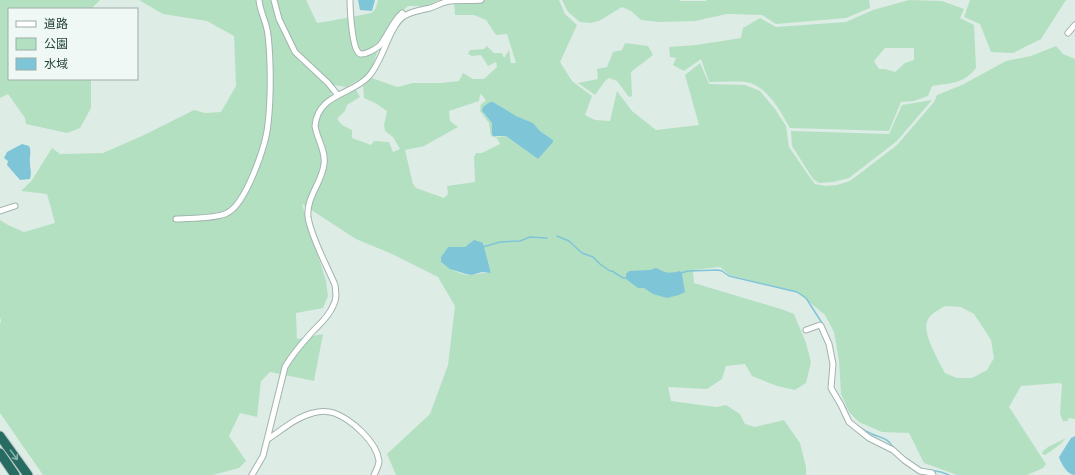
<svg xmlns="http://www.w3.org/2000/svg" width="1075" height="475" font-family="'IBM Plex Sans','Noto Sans JP',sans-serif">
	<rect width="100%" height="100%" fill="#deece6"/>
	<path fill="#b4e0c2" fill-rule="evenodd" d="M0,0H100L91,9H9V79H91V108L80,128L67,133L26,124L25,118L8,94L0,98Z
		M139,0H306L317,23C324,22 371,14 373,12C376,9 377,4 378,0H439L426,6H408L397,16L384,33L372,67L366,76L346,87L333,85L296,49L293,50L300,62L310,69L331,91V96L323,105L356,90L360,97L347,105L345,111L337,119L342,125L352,130V138L371,145L374,141L389,142L393,152L400,149L393,137L385,131L384,125L387,111L375,103L364,98L363,86L372,78L397,87L413,83H441L459,81L463,73L473,79H484L497,67L496,62L488,66L481,55L472,56L468,54L470,50L484,49L487,46L494,53H502L504,58L509,50L511,63H516L507,34L496,35L486,20L474,15H455L454,0H559L565,14L577,25L560,62L572,81L592,96L585,115L595,120L610,121L617,91L632,111L656,130L699,125L685,75L700,63L709,84L745,85L760,91L775,109L786,126L789,147L811,179L815,184L825,186L837,185L850,181L897,145L934,102L937,95L962,85L1006,61L1031,56L1056,46L1063,54L1075,59V419L1069,418L1067,421H1063L1060,414L1062,384L1059,383L1021,386L1009,407L1046,464L1043,468L1027,475H957L924,463L909,433L882,432L859,422L849,412L841,394L839,360L834,332L825,315L797,292L729,275L720,267L693,270L694,283L781,309L794,314L806,343L811,362L806,383L795,390L777,386L752,376L745,364L726,366L722,379L707,389L668,387L671,401L716,407L726,405L740,414L745,424L755,427L784,420L800,443L806,467V475H396L387,454L430,414L448,365L455,306L438,277L392,254L356,239L302,204L326,281L328,296L323,308L296,313L297,339L323,334L314,381L270,372L261,381L257,417L240,413L229,436L246,461L239,468L213,475H43L0,413V324L1,320L0,318V220L8,225L24,232L55,223L47,194L21,191L32,180L52,148L60,154L103,153L142,136L194,110L205,113L221,112L236,86L234,36L207,21L163,14ZM480,94L483,96L486,101L481,104L480,111L489,123L491,136L497,138L500,144L482,153H476L474,157L475,182L447,186L448,194L444,198L416,188L413,184L405,150L424,146L458,127L450,121L449,111L479,101ZM493,102L515,116L533,123L540,131L553,140L538,159L506,136L497,137L492,134V123L483,113ZM483,243L491,273C483,272 478,275 471,275C459,275 451,269 441,262V257L448,247H465ZM945,306L961,307L974,314L991,340L994,358L987,370L972,378H957L945,373C939,361 923,335 927,322C929,314 939,310 945,306Z
		M562,0H679L680,1H706L707,0H869L870,8L846,18L776,24L762,15L727,14L695,21L659,22L641,20L631,11L622,7L599,21L590,23L580,22L568,12Z
		M909,0L942,1L964,9L960,18L974,25L976,68C964,84 950,83 932,86L928,96L914,101L901,102L889,131L790,128C780,111 768,86 746,82C734,81 721,82 709,82L701,59L684,71L673,65L676,58L670,57L669,47L696,45L741,38L743,28L760,18L776,27L846,22L873,10ZM885,48H914V60L905,63L895,72L885,69H879L874,61Z
		M970,0H1066L1041,39L1013,53L991,52L980,24L964,17Z
		M625,43L648,46L653,55L631,72L632,96L629,97L617,81L609,78L605,81L595,95L578,83L598,79L597,69L607,67L613,52L622,50Z
		M932,100L897,141L849,178L833,182L819,183L813,179L792,146L791,131L889,134L902,105Z
		M1066,438C1060,445 1053,450 1045,455L1042,454L1043,451L1048,447Z"/>
	<path fill="#7fc5d8" d="M358,0H375L372,11L360,10Z
		M490,102H493L516,116L533,123L540,131L553,140V142L538,159L506,136H493L492,134V123L482,111L483,107Z
		M22,144L29,146C32,152 29,156 30,163C30,170 32,171 30,179L20,180L7,165L8,161L4,158L7,152Z
		M474,240L483,243L491,273L482,272L472,275L466,274L450,269L441,262V257L448,247H465Z
		M656,268C666,273 668,274 680,271L682,274L685,292L679,295L667,298L653,294L644,288H638L626,279V274L629,271L650,270Z
		M1075,436V475C1067,475 1061,463 1059,457L1071,438Z"/>
	<g fill="none" stroke-linecap="round" stroke-linejoin="round">
		<path stroke="#7fc5d8" stroke-width="1.5" d="M557,236L569,241L582,253L593,257L600,264L610,271H612L623,278H627
			M483,247L500,242L520,241L530,237L547,238
			M681,273L688,271L718,270L722,271L729,276L797,292L806,298L822,323
			M839,397L846,409
			M858,426C862,429 867,432 872,434C881,438 888,438 893,447
			M929,470L941,472L949,475"/>
		<g stroke="#a1b4ae" stroke-width="7">
			<path id="street" d="M274,0L279,19L295,52L328,83L337,94
				M350,0C350,10 352,45 358,52C360,55 365,54 369,52C373,50 378,48 381,44C389,33 392,22 402,13L403,14
				M1068,33L1075,25
				M0,211L15,206
				M176,219C189,218 216,219 227,213C246,204 266,145 268,124C271,98 271,61 268,35C267,23 260,12 259,0
				M806,330L820,325L821,326L829,344L833,364L831,388L841,405L849,422L869,438L893,450L904,460L920,471L932,473L933,475
				M268,439C282,430 296,417 313,413C319,411 328,411 334,413C351,419 377,442 379,461C379,465 376,471 374,475
				M252,475L263,456L285,367C293,353 303,342 314,330C321,323 329,316 333,306C337,299 336,293 335,285C327,266 311,237 308,217C306,197 322,183 324,164C326,151 317,139 315,126C318,93 353,95 369,76C383,61 389,26 404,16C413,11 421,10 430,8C437,6 444,1 451,1C461,0 471,1 481,0"/>
		</g>
		<g stroke="#c0c9c7" stroke-width="11">
			<path id="highway" d="M0,436L28,475
				M0,453L15,475"/>
		</g>
		<use href="#street" stroke="#fff" stroke-width="5"/>
		<use href="#highway" stroke="#266c62" stroke-width="9"/>
	</g>
	<defs><path id="oneway-shaft" d="M-6 0H5M1.5-3L5.5 0L1.5 3" fill="none" stroke-width="1.6" stroke-linecap="round" stroke-linejoin="round"/></defs>
	<use stroke="#8ab2ab" href="#oneway-shaft" transform="translate(14 455) rotate(54)"/>
	<rect x="8" y="8" width="130" height="72" fill="#eff8f4" stroke="#9bada8"/>
	<rect x="16" y="21" width="20" height="6" fill="#ffffff" stroke="#9bada8"/>
	<text x="44" y="28" font-size="12" fill="#1e3d36">道路</text>
	<rect x="16" y="38" width="20" height="12" fill="#b4e0c2" stroke="#9bada8"/>
	<text x="44" y="48" font-size="12" fill="#1e3d36">公園</text>
	<rect x="16" y="58" width="20" height="12" fill="#7fc5d8" stroke="#9bada8"/>
	<text x="44" y="68" font-size="12" fill="#1e3d36">水域</text>
</svg>
